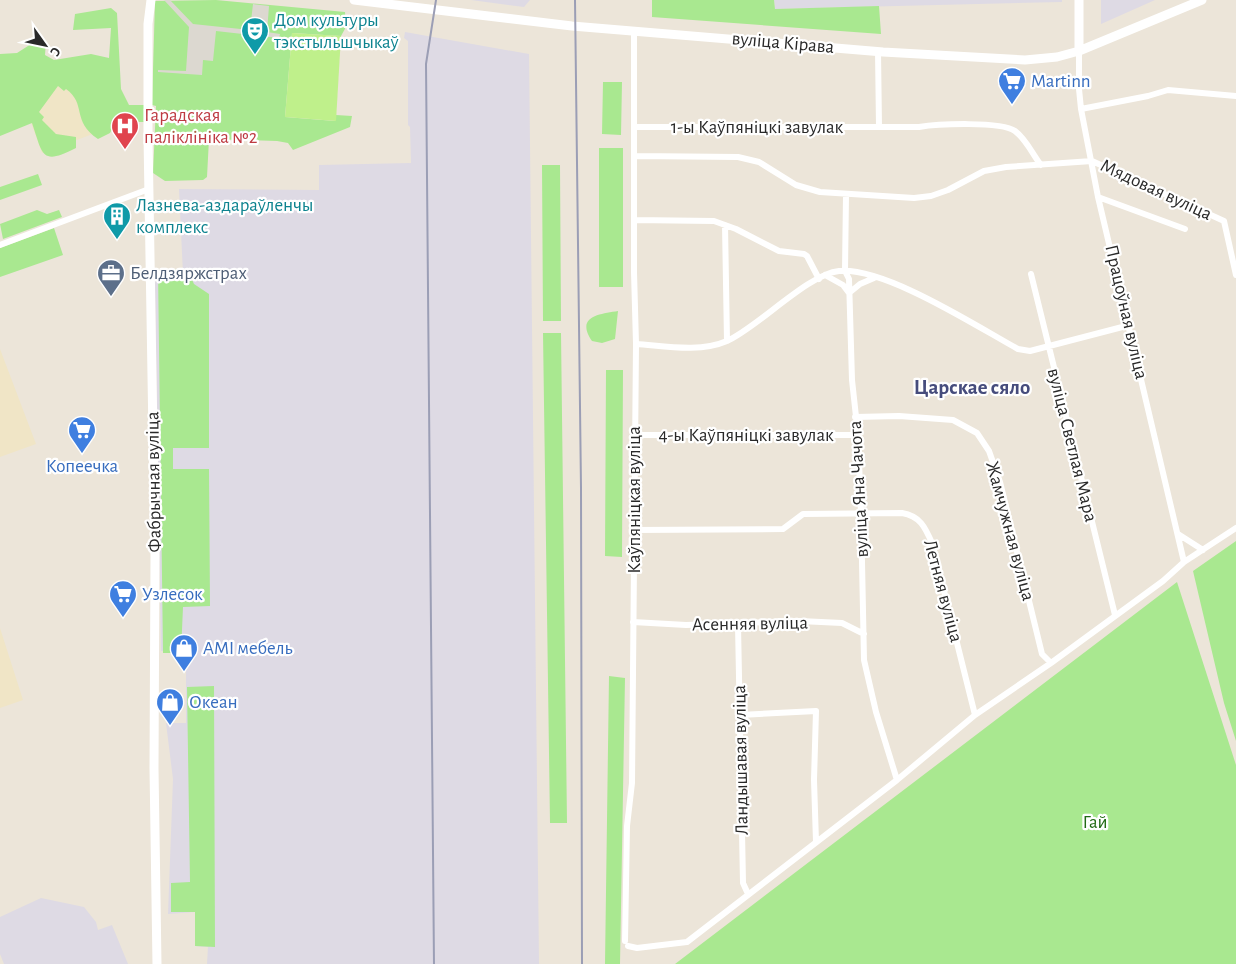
<svg xmlns="http://www.w3.org/2000/svg" width="1236" height="964" font-family="'Alegreya Sans',sans-serif">
	<rect width="100%" height="100%" fill="#ece5d9"/>
	<path fill="#dedae4" d="M471,0H530L524,7Z
		M774,0H1062V2L775,9Z
		M1101,0H1155L1101,24Z
		M405,32L529,54L539,964H207L208,947L195,946V912L168,914L173,779L166,723H186V650L161,651L155,278L183,274L179,189L319,190V165L411,163L410,127L408,125V41L404,38Z
		M41,898L84,907L96,922L98,930L112,925L128,964H4L0,954V917Z"/>
	<path fill="#f0e5c6" d="M61,63L98,132L42,153L30,120Z
		M0,349L36,444L0,457Z
		M0,628L23,700L0,708Z"/>
	<path fill="#a9e890" d="M216,0L345,12L346,27L341,36L292,33L285,117L335,121L336,115L352,116L350,127L293,150L288,143L277,141L209,139L207,177L203,180L165,181L153,173L156,106L152,105L155,1Z
		M652,0H774L775,9L879,6L881,34L652,17Z
		M111,8L117,13L121,89L129,105H145V122H116L110,133L98,139C71,121 87,104 66,89L64,91L58,86L39,112L44,117L42,120L56,134L76,137V148C41,166 43,155 32,123L0,136V54L17,53L42,37L46,41L45,55L54,60L91,54L109,58L111,28L73,30L75,14Z
		M603,82H622L621,135L602,134Z
		M599,148H623V287H599Z
		M542,165H560L561,321H543Z
		M38,174L42,185L0,200V187Z
		M37,210L47,214L59,210L62,217L3,239L0,224Z
		M54,228L63,255L0,277V248Z
		M187,269L194,284L209,294V448H173V469H209L210,606L183,607L181,653H163L158,270Z
		M618,311L615,339L602,343L592,341C575,316 600,314 618,311Z
		M543,333H561L567,823H550Z
		M606,370H623L622,557L605,556Z
		M1236,541V741L1224,703L1193,571Z
		M1177,582L1236,765V964H675Z
		M609,676L625,678L620,964H605Z
		M214,686L215,947L195,946V912H171V883L190,882L187,687Z"/>
	<path fill="#bff08b" d="M292,33L341,36L336,121L285,117Z"/>
	<path fill="#dcd8d0" d="M164,0H170L193,24L250,30L253,4L269,6L267,32L280,34L279,38L216,31L213,61L203,60L202,75L158,72V70L186,71L189,27Z"/>
	<g fill="none" stroke-linecap="round" stroke-linejoin="round">
		<path stroke="#fff" stroke-width="6" d="M878,51L879,127
			M1079,51V89L1081,109L1098,197L1184,562
			M1081,109L1148,96L1168,90L1236,96
			M635,127H919C937,124 1001,121 1015,131C1026,139 1033,155 1041,165
			M635,156L738,157L759,162L796,185L820,192L914,198L931,196L948,190L984,171L1006,167L1092,161L1224,221L1236,275
			M846,195L845,271L849,279L852,380L858,435L861,513L864,660L876,712L897,780
			M1098,197L1185,229
			M634,220L714,221L736,229L779,251L804,254L807,256L819,279
			M725,225L727,341
			M0,245L149,189
			M1031,274L1115,615
			M825,275L843,285L849,293L860,284L874,278
			M636,344C665,346 699,353 727,341C757,328 808,274 839,271C885,267 976,326 1018,349L1030,351L1130,325
			M855,417L899,416L953,420L977,433L989,451L1000,482L1042,654L1051,663
			M634,435H858
			M634,530L783,529L803,514L902,513C920,516 925,527 932,543L975,715
			M1178,534L1203,550
			M633,622L686,625L800,621L842,623L864,634
			M738,625L743,883L748,894
			M740,715L816,711L814,780L816,842
			M625,941L627,826L632,783L636,344L634,272V31
			M628,946L637,948L687,942L897,780L975,715L1051,663L1163,581L1184,562L1236,528"/>
		<path stroke="#fff" stroke-width="9" d="M151,0L148,24V137L155,555L154,768L157,964
			M354,0L572,26L883,52L1025,60L1057,57L1079,51L1202,0
			M1079,0V51"/>
		<path stroke="#9b9eb5" stroke-width="2" d="M575,0L581,488L582,964
			M434,964L426,64L436,0"/>
	</g>
	<defs>
		<g id="theatre-pin" transform="scale(1.4375)"><path d="M0 17L-7.5 6A9.5 9.5 0 1 1 7.5 6Z" fill="#0f9aa8" stroke="#fff"/><path d="M-5-5.5Q0-4 5-5.5V0Q5 5 0 6Q-5 5-5 0ZM-3.3-2.5H-1v1.5H-3.3ZM1-2.5H3.3v1.5H1ZM-2.8 1Q0 5.5 2.8 1Z" fill="#fff"/></g>
		<g id="supermarket-pin" transform="scale(1.4375)"><path d="M0 17L-7.5 6A9.5 9.5 0 1 1 7.5 6Z" fill="#3f7fe0" stroke="#fff"/><path d="M-6-5.5h2.5l.6 2H6L4.5 2H-2.5L-4.4-4H-6ZM-1.5 3.2a1.3 1.3 0 1 0 .1 0ZM3 3.2a1.3 1.3 0 1 0 .1 0Z" fill="#fff"/></g>
		<g id="hospital-pin" transform="scale(1.4375)"><path d="M0 17L-7.5 6A9.5 9.5 0 1 1 7.5 6Z" fill="#e0444e" stroke="#fff"/><path d="M-5-5h3v3.5h4V-5h3V5h-3V1.5h-4V5h-3Z" fill="#fff"/></g>
		<g id="building-pin" transform="scale(1.4375)"><path d="M0 17L-7.5 6A9.5 9.5 0 1 1 7.5 6Z" fill="#0f9aa8" stroke="#fff"/><path d="M-4-6H4V6H1V3H-1V6H-4ZM-2.5-4.3h1.7v1.8h-1.7ZM.8-4.3h1.7v1.8H.8ZM-2.5-1h1.7V.8h-1.7ZM.8-1h1.7V.8H.8Z" fill="#fff"/></g>
		<g id="office-pin" transform="scale(1.4375)"><path d="M0 17L-7.5 6A9.5 9.5 0 1 1 7.5 6Z" fill="#5c6f8a" stroke="#fff"/><path d="M-6-3h4V-5.5h4V-3h4V5H-6ZM-1-4.5V-3h2v-1.5ZM-6 0V1H6V0Z" fill="#fff"/></g>
		<g id="shop-pin" transform="scale(1.4375)"><path d="M0 17L-7.5 6A9.5 9.5 0 1 1 7.5 6Z" fill="#3f7fe0" stroke="#fff"/><path d="M-5-2.5h2.3a2.7 3.5 0 0 1 5.4 0H5L5.5 6h-11ZM-1.5-2.5h3a1.5 2.3 0 0 0-3 0Z" fill="#fff"/></g>
	</defs>
	<g fill-rule="evenodd">
		<use href="#theatre-pin" x="255" y="31"/>
		<use href="#supermarket-pin" x="1012" y="81"/>
		<use href="#hospital-pin" x="125" y="126"/>
		<use href="#building-pin" x="117" y="216"/>
		<use href="#office-pin" x="111" y="273"/>
		<use href="#supermarket-pin" x="82" y="430"/>
		<use href="#supermarket-pin" x="123" y="594"/>
		<use href="#shop-pin" x="184" y="648"/>
		<use href="#shop-pin" x="170" y="702"/>
	</g>
	<g text-anchor="middle" dominant-baseline="central" stroke-width="4.5" stroke-linejoin="round" paint-order="stroke">
		<g font-size="19" fill="#0d838f" stroke="#fff" text-anchor="start">
			<text x="274" y="20">Дом культуры<tspan x="274" dy="22">тэкстыльшчыкаў</tspan></text>
			<text x="136" y="205">Лазнева-аздараўленчы<tspan x="136" dy="22">комплекс</tspan></text>
		</g>
		<g font-size="19" fill="#292929" stroke="#fff">
			<text transform="translate(783 43) rotate(5)">вуліца Кірава</text>
			<text x="757" y="127">1-ы Каўпяніцкі завулак</text>
			<text transform="translate(1156 190) rotate(25)">Мядовая вуліца</text>
			<text transform="translate(1126 312) rotate(77)">Працоўная вуліца</text>
			<text x="746" y="435">4-ы Каўпяніцкі завулак</text>
			<text transform="translate(1072 445) rotate(76)">вуліца Светлая Мара</text>
			<text transform="translate(154 482) rotate(-91)">Фабрычная вуліца</text>
			<text transform="translate(859 489) rotate(-93)">вуліца Яна Чачота</text>
			<text transform="translate(634 500) rotate(-90)">Каўпяніцкая вуліца</text>
			<text transform="translate(1010 531) rotate(75)">Жамчужная вуліца</text>
			<text transform="translate(943 591) rotate(75)">Летняя вуліца</text>
			<text transform="translate(750 624) rotate(-1)">Асенняя вуліца</text>
			<text transform="translate(741 760) rotate(-91)">Ландышавая вуліца</text>
		</g>
		<g font-size="19" fill="#366cbe" stroke="#fff" text-anchor="start">
			<text x="1031" y="81">Martinn</text>
			<text x="82" y="466" text-anchor="middle">Копеечка</text>
			<text x="142" y="594">Узлесок</text>
			<text x="203" y="648">AMI мебель</text>
			<text x="189" y="702">Океан</text>
		</g>
		<g font-size="19" fill="#be3a42" stroke="#fff" text-anchor="start">
			<text x="144" y="115">Гарадская<tspan x="144" dy="22">паліклініка №2</tspan></text>
		</g>
		<g font-size="19" fill="#4e5e75" stroke="#fff" text-anchor="start">
			<text x="130" y="273">Белдзяржстрах</text>
		</g>
		<g font-size="19" fill="#216a14" stroke="#fff">
			<text x="1095" y="822">Гай</text>
		</g>
		<g font-size="21" font-weight="bold" fill="#464c7c" stroke="#fff">
			<text x="972" y="387">Царскае сяло</text>
		</g>
	</g>
	<g transform="translate(45 45) rotate(123)" stroke="#ffffff" stroke-width="4" paint-order="stroke">
	<path d="M0-4L9 19L0 12L-9 19Z" fill="#292929"/>
	<text y="-8" font-size="14" font-weight="bold" text-anchor="middle" fill="#292929">С</text>
	</g>
</svg>
